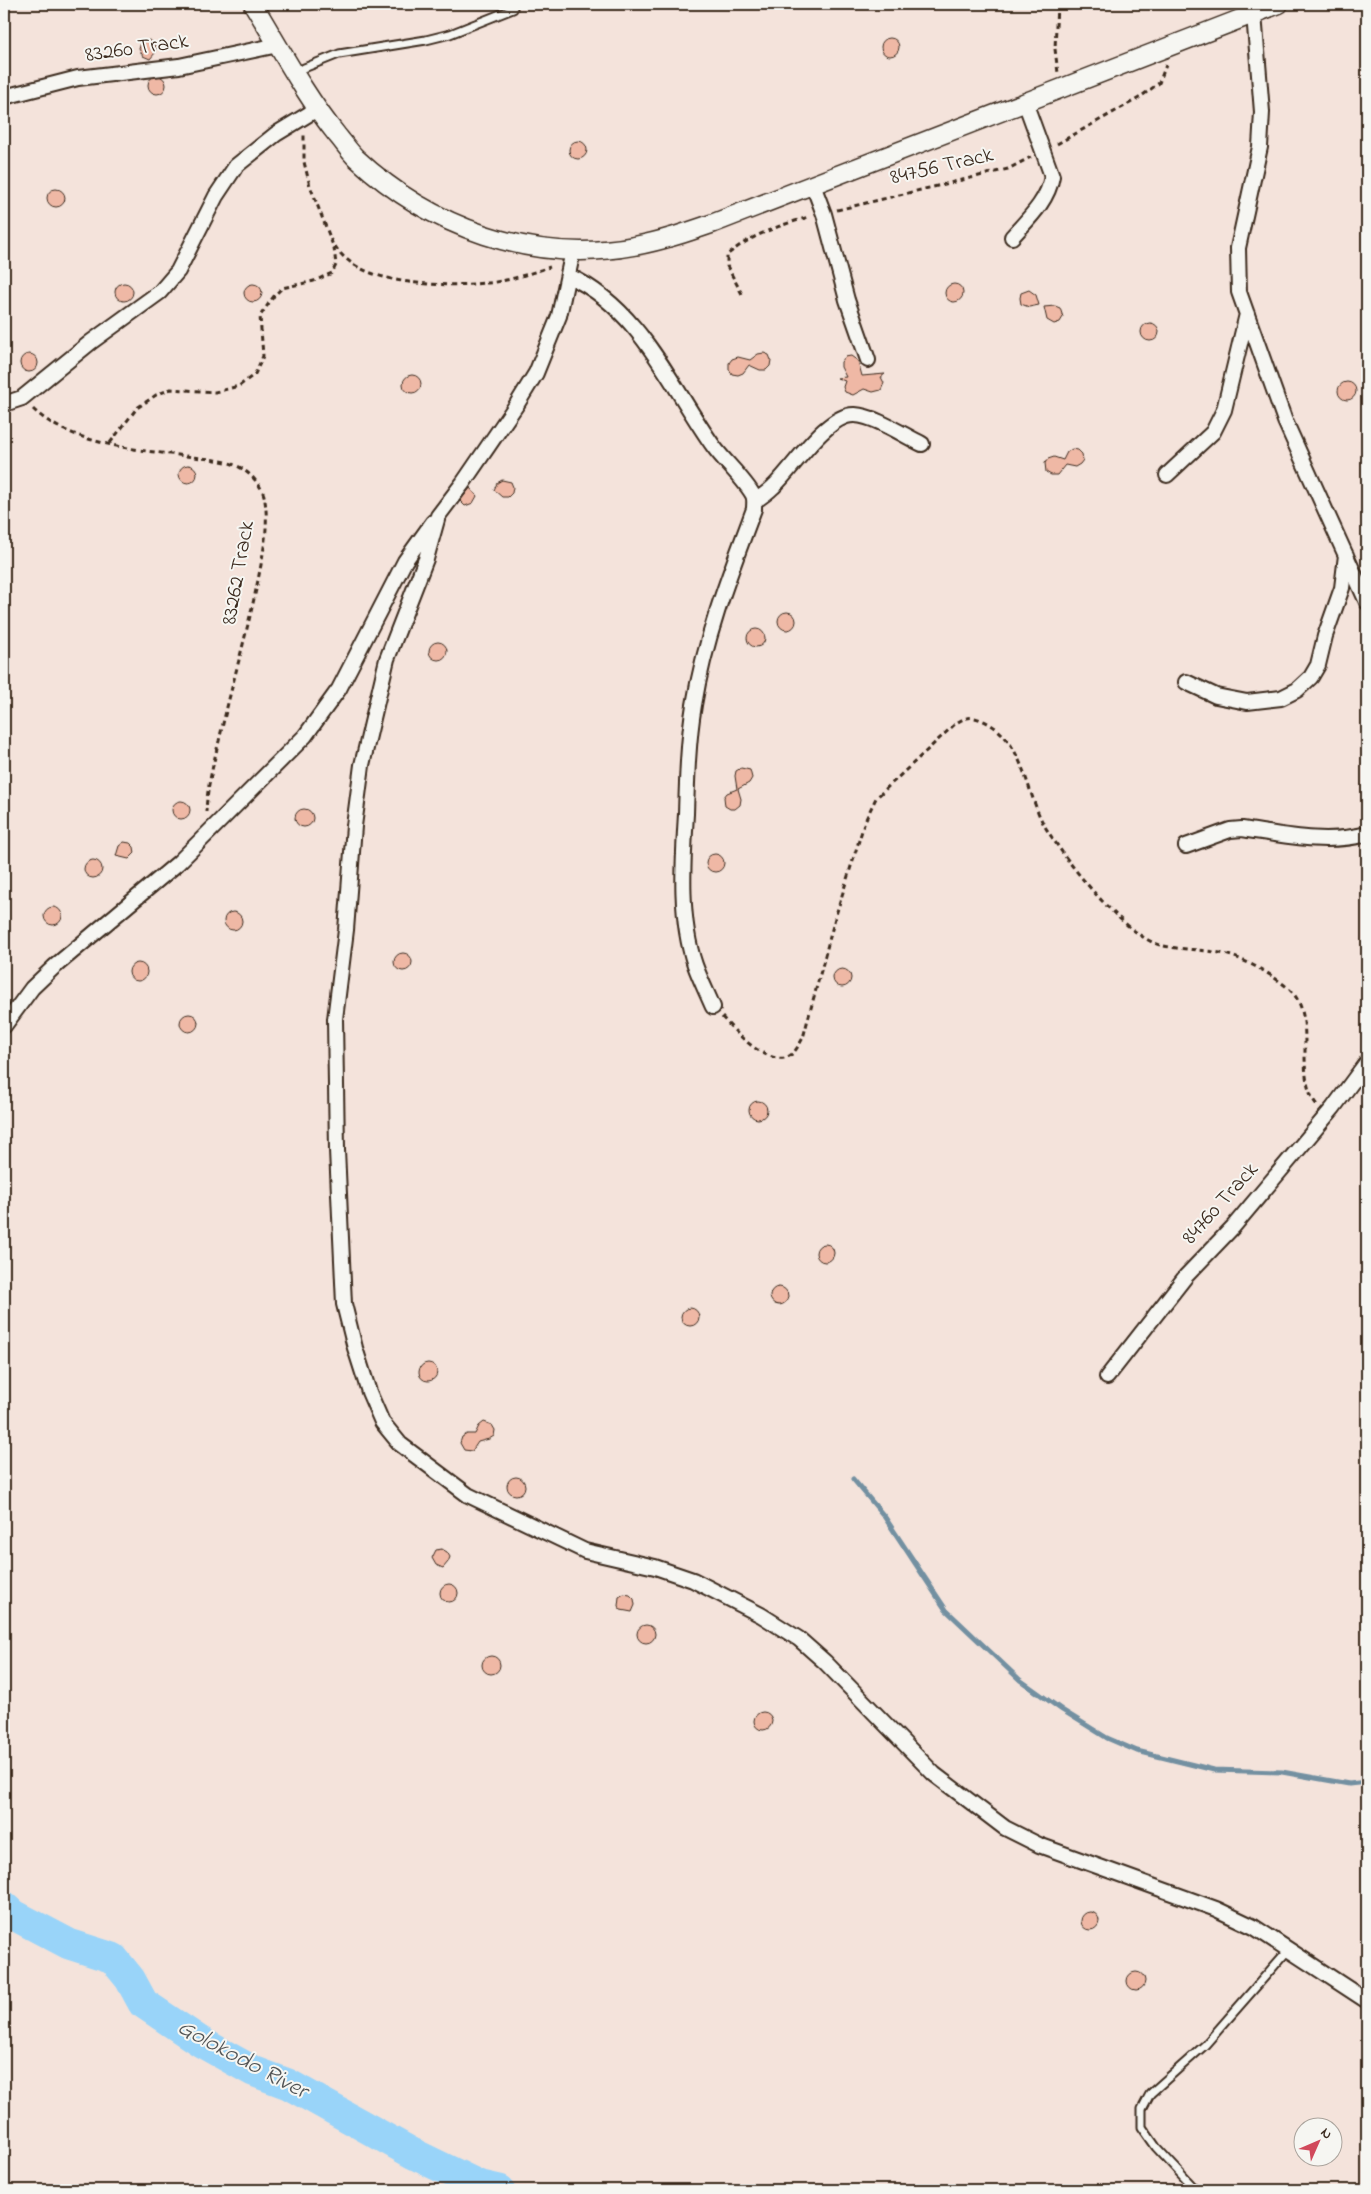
<svg xmlns="http://www.w3.org/2000/svg" width="1371" height="2194" font-family="'Indie Flower',sans-serif">
	<rect width="100%" height="100%" fill="#f4e3db"/>
	<filter id="ink" filterUnits="userSpaceOnUse"><feTurbulence type="fractalNoise" baseFrequency=".02" numOctaves="2"/><feDisplacementMap in="SourceGraphic" scale="10" xChannelSelector="R" yChannelSelector="G"/><feConvolveMatrix kernelMatrix="1 2 1 2 8 2 1 2 1" color-interpolation-filters="sRGB"/></filter>
	<g filter="url(#ink)">
		<g fill="none" stroke-linecap="round" stroke-linejoin="round">
			<path stroke="#7390a1" stroke-width="5" d="M853,1479L884,1516L946,1610L1020,1680L1062,1710L1107,1738L1137,1751L1214,1770L1282,1772L1349,1784L1367,1782"/>
			<path stroke="#99d4f9" stroke-width="31" d="M4,1906L14,1915L69,1944L113,1958L130,1979L143,2003L201,2042L253,2071L288,2084L412,2153L478,2185L500,2190"/>
		</g>
		<path fill="#efb8a5" stroke="#3b2a1e" d="M881 47a9 9 0 1 1 18 0a9 9 0 1 1-18 0Z
			M149,40L154,43L156,48L155,53L150,59L143,56L139,49L141,43Z
			M148 85a9 9 0 1 1 18 0a9 9 0 1 1-18 0Z
			M569 150a9 9 0 1 1 18 0a9 9 0 1 1-18 0Z
			M47 198a9 9 0 1 1 18 0a9 9 0 1 1-18 0Z
			M115 292a9 9 0 1 1 18 0a9 9 0 1 1-18 0Z
			M945 293a9 9 0 1 1 18 0a9 9 0 1 1-18 0Z
			M244 293a9 9 0 1 1 18 0a9 9 0 1 1-18 0Z
			M1029,290L1036,295L1039,305L1029,307L1021,304L1020,298L1021,293Z
			M1055,306L1060,308L1063,317L1060,322L1054,324L1047,320L1044,307Z
			M1141 332a9 9 0 1 1 18 0a9 9 0 1 1-18 0Z
			M764,353L769,355L771,360L770,366L766,370H760L749,365L743,373L738,375L732,374L729,369V363L732,359L738,357L750,360L758,354Z
			M20 363a9 9 0 1 1 18 0a9 9 0 1 1-18 0Z
			M851,356L858,361L862,376L885,374L881,377L884,383L881,390L873,392L864,389L853,395L845,392L843,387L845,381L837,378L846,377L841,367V362L845,357Z
			M403 384a9 9 0 1 1 18 0a9 9 0 1 1-18 0Z
			M1338 391a9 9 0 1 1 18 0a9 9 0 1 1-18 0Z
			M1072,449L1078,450L1082,454L1083,460L1080,464L1075,467L1065,465L1057,475H1051L1046,472L1045,463L1048,459L1054,457L1063,460L1067,452Z
			M179 474a9 9 0 1 1 18 0a9 9 0 1 1-18 0Z
			M502,480L511,482L513,487L512,493L508,497H502L494,490L497,483Z
			M470,488L477,496L473,503L465,506L460,501Z
			M778 621a9 9 0 1 1 18 0a9 9 0 1 1-18 0Z
			M747 638a9 9 0 1 1 18 0a9 9 0 1 1-18 0Z
			M429 651a9 9 0 1 1 18 0a9 9 0 1 1-18 0Z
			M741,768L750,770L752,778L749,783L738,789L741,799L740,805L735,809H730L725,806L724,797L727,793L737,789L735,776L736,771Z
			M172 810a9 9 0 1 1 18 0a9 9 0 1 1-18 0Z
			M295 818a9 9 0 1 1 18 0a9 9 0 1 1-18 0Z
			M124,842L130,843L134,847L135,853L129,859L116,856L119,846Z
			M706 863a9 9 0 1 1 18 0a9 9 0 1 1-18 0Z
			M84 869a9 9 0 1 1 18 0a9 9 0 1 1-18 0Z
			M44 916a9 9 0 1 1 18 0a9 9 0 1 1-18 0Z
			M224 921a9 9 0 1 1 18 0a9 9 0 1 1-18 0Z
			M394 962a9 9 0 1 1 18 0a9 9 0 1 1-18 0Z
			M129 972a9 9 0 1 1 18 0a9 9 0 1 1-18 0Z
			M833 978a9 9 0 1 1 18 0a9 9 0 1 1-18 0Z
			M180 1023a9 9 0 1 1 18 0a9 9 0 1 1-18 0Z
			M749 1110a9 9 0 1 1 18 0a9 9 0 1 1-18 0Z
			M816 1253a9 9 0 1 1 18 0a9 9 0 1 1-18 0Z
			M770 1296a9 9 0 1 1 18 0a9 9 0 1 1-18 0Z
			M681 1317a9 9 0 1 1 18 0a9 9 0 1 1-18 0Z
			M419 1372a9 9 0 1 1 18 0a9 9 0 1 1-18 0Z
			M484,1422L492,1425L495,1430L494,1436L489,1439L478,1442L472,1451L464,1450L460,1443L462,1437L467,1434H475L479,1426Z
			M507 1486a9 9 0 1 1 18 0a9 9 0 1 1-18 0Z
			M442,1549L447,1552L450,1557L448,1562L443,1568L436,1565L432,1558L436,1550Z
			M440 1593a9 9 0 1 1 18 0a9 9 0 1 1-18 0Z
			M624,1594L630,1595L634,1599L635,1605L632,1612L621,1610L618,1606L619,1597Z
			M637 1634a9 9 0 1 1 18 0a9 9 0 1 1-18 0Z
			M482 1665a9 9 0 1 1 18 0a9 9 0 1 1-18 0Z
			M754 1721a9 9 0 1 1 18 0a9 9 0 1 1-18 0Z
			M1081 1921a9 9 0 1 1 18 0a9 9 0 1 1-18 0Z
			M1127 1981a9 9 0 1 1 18 0a9 9 0 1 1-18 0Z"/>
		<g fill="none" stroke-linecap="round" stroke-linejoin="round">
			<g stroke="#3b2a1e" stroke-width="11">
				<path id="service" d="M294,72L339,54L426,40L450,34L513,9
					M1196,2190L1156,2147L1142,2127V2109L1150,2094L1205,2045L1289,1949"/>
			</g>
			<g stroke="#3b2a1e" stroke-width="18">
				<path id="minor" d="M1254,14L1262,112L1260,147L1238,248L1239,292L1285,421L1367,602
					M4,97L78,78L179,66L278,45
					M813,185L824,214L847,300L868,360
					M1012,237C1028,219 1048,201 1052,176L1025,102
					M573,251L559,316L536,373L517,404L463,483L438,516L426,559L387,659L362,765L354,826L346,930L335,1019L337,1150L344,1304L355,1348L369,1392L382,1422L400,1444L468,1495L585,1551L655,1567L693,1580L761,1615L799,1639L825,1662L934,1774L1005,1828L1039,1845L1216,1909L1254,1927L1367,2001
					M569,276C641,309 671,387 714,447C725,462 745,480 753,495C755,499 754,504 754,509C730,573 705,637 694,705C688,741 687,778 686,814C683,863 679,918 695,965C700,979 707,993 713,1007
					M4,404L22,398L91,342L160,292L178,271L216,196L236,166L276,134L317,109
					M1167,475L1213,432L1224,410L1247,314
					M755,501C761,497 768,492 773,487C792,470 827,413 855,415C875,416 903,435 922,444
					M1186,682L1216,696L1247,702L1281,698L1297,690L1311,677L1318,665L1325,636L1342,588L1346,555
					M1186,846L1230,830L1242,829C1283,835 1326,845 1367,834
					M4,1026L32,988L54,967L178,863L305,736L339,689L405,561L433,522
					M1107,1377L1186,1276L1233,1227L1333,1108L1367,1062"/>
			</g>
			<g stroke="#3b2a1e" stroke-width="21">
				<path id="tertiary" d="M253,4C280,48 304,94 337,135C343,142 349,151 356,158C430,227 533,265 634,246C662,241 688,232 714,223L1279,4"/>
			</g>
			<path stroke="#3b2a1e" stroke-width="3" stroke-dasharray="5 4" stroke-linecap="butt" d="M1057,4L1055,49L1058,73
				M1057,144L1139,98L1159,83L1166,65
				M837,210L1008,169L1031,157
				M335,246C360,287 444,287 486,283C507,282 530,273 550,267
				M742,294L727,266V255C751,235 780,225 809,217
				M33,409C69,444 138,450 186,456C204,459 229,459 244,470C254,477 264,489 265,501C269,526 263,555 258,580C247,634 231,687 219,741C213,765 207,788 206,812
				M110,443L137,408L156,395L171,389L215,392L239,386L255,374L263,356L260,316L274,296L282,288L314,281L332,273L336,265L334,248L310,186L304,162V133
				M722,1017C734,1031 762,1061 784,1058C794,1056 798,1046 803,1038L835,918L865,821L876,798L954,725C963,718 970,715 981,720C1020,735 1025,783 1040,817C1045,828 1053,839 1060,849C1078,876 1129,937 1160,945C1180,950 1200,949 1220,953C1242,957 1274,975 1290,990C1319,1017 1292,1075 1317,1105"/>
			<use href="#service" stroke="#f6f6f2" stroke-width="7"/>
			<use href="#minor" stroke="#f6f6f2" stroke-width="14"/>
			<use href="#tertiary" stroke="#f6f6f2" stroke-width="18"/>
		</g>
	</g>
	<g text-anchor="middle" dominant-baseline="central" stroke-width="4" stroke-linejoin="round" paint-order="stroke">
		<g font-size="22" fill="#3b2a1e" stroke="#f6f6f2">
			<text transform="translate(137 49) rotate(-8)">83260 Track</text>
			<text transform="translate(942 167) rotate(-13)">84756 Track</text>
			<text transform="translate(239 573) rotate(-80)">83262 Track</text>
			<text transform="translate(1221 1204) rotate(-48)">84760 Track</text>
		</g>
		<g font-size="24" font-style="italic" fill="#525455" stroke="#f6f6f2">
			<text transform="translate(242 2060) rotate(28)">Golokodo River</text>
		</g>
	</g>
	<rect width="1371" height="2194" fill="none" stroke="#f6f6f2" stroke-width="20"/>
	<rect x="10" y="10" width="1351" height="2174" fill="none" stroke="#3b2a1e" stroke-width="2" filter="url(#ink)"/>
	<g transform="translate(1318 2142) rotate(45)"><circle r="24" fill="#f6f6f2" stroke="#aba49d"/>
	<path d="M0-4L9 19L0 12L-9 19Z" fill="#d1495b"/>
	<text y="-8" font-size="14" font-weight="bold" text-anchor="middle" fill="#3b2a1e">N</text>
	</g>
</svg>
